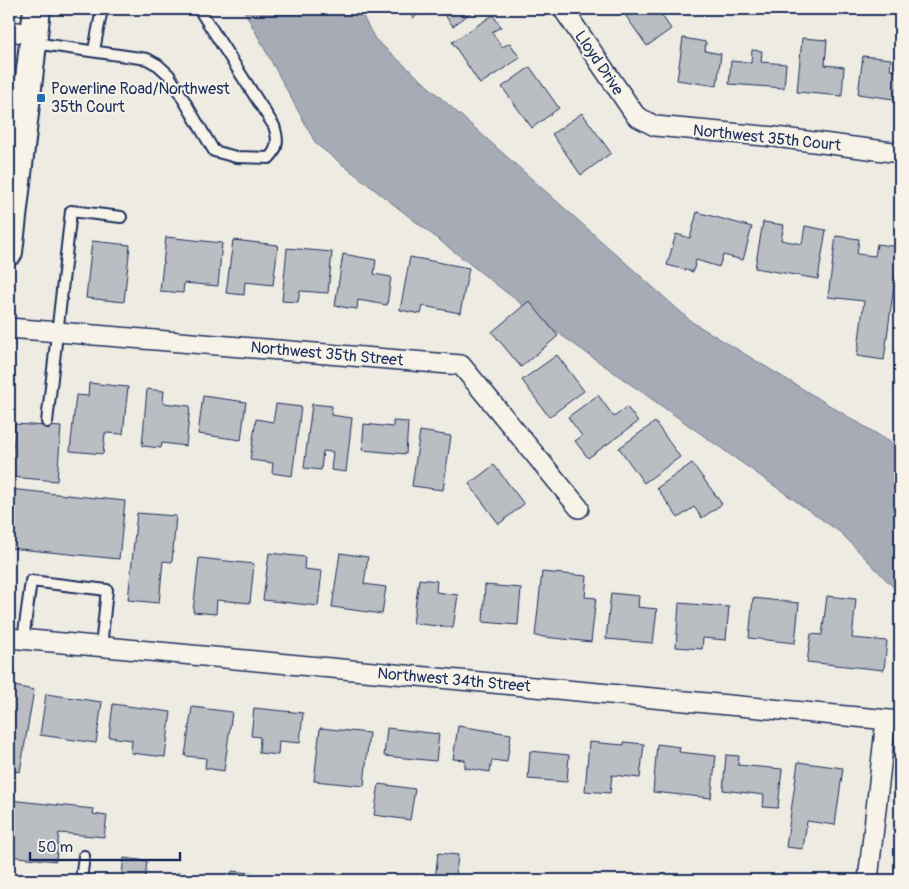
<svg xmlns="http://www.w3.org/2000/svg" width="909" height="889" font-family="Pangolin,sans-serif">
	<rect width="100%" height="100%" fill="#eeebe2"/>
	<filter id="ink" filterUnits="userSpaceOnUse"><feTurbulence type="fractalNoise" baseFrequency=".02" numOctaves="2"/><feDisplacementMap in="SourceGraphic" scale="10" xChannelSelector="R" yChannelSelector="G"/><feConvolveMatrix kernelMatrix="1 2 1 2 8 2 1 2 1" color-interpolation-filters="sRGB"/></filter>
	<g filter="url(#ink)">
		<path fill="#a6abb5" stroke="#6e7992" d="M243,9H359L375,39L692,322L900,448V594L841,533L561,335L316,144Z"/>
		<path fill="#babdc2" stroke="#1b2f5e" d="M406,9H426L413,18Z
			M440,9H476L453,26Z
			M621,9H664L666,11L661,14L671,29L647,46Z
			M493,15L501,27L492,32L502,47L510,43L520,58L480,84L452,42Z
			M683,38L706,42L705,51L721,54L717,86L677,80Z
			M802,38L827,40L825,65L844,67L842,96L797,92Z
			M752,50L762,51L761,62L786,64L784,88L729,84L731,61L751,63Z
			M863,56L891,59L890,70L900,71V100L858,94Z
			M530,67L559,108L532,128L502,87Z
			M582,113L611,153L581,175L552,134Z
			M697,212L752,227L743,260L723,255L719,267L696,260L693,272L667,265L676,234L690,238Z
			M763,222L784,225L781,240L802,244L805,226L826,230L818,279L755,268Z
			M836,236L859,239L857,254L875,256L877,244L899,247L884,360L857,356L864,301L828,297Z
			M166,237L222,243L218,286L184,283L183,293L160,291Z
			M233,240L278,245L273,285L245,282L244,295L226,293Z
			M92,241L130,245L124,302L86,298Z
			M287,248L332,252L328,293L300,291L298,302L282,301Z
			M343,254L376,260L374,274L391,277L387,305L358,300L357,309L335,306Z
			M410,257L469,268L460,313L423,306L421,314L400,310Z
			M529,301L558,336L521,367L492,332Z
			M557,355L584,391L549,417L522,380Z
			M89,383L128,387L123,434L105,433L103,454L70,451L76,395L88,396Z
			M147,389L164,391L163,403L190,406L186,446L162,443L161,448L142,446Z
			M598,395L614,417L627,407L638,422L588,458L575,441L582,436L568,417Z
			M203,396L246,402L241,440L198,434Z
			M276,404L301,407L292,476L272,473L273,463L250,460L256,419L273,422Z
			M312,404L332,406L331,415L352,418L346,472L331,470L333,452L323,451L321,470L304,468Z
			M393,421L408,422L406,454L362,450L364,424L393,427Z
			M655,422L680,457L644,483L619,448Z
			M15,424L61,427L57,481L11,477Z
			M420,431L451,436L443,490L412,486Z
			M692,463L722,504L702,518L694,507L678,518L657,488Z
			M494,465L524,504L499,524L469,484Z
			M9,489L125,501L119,559L9,548Z
			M137,513L176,516L172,562L163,561L159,603L128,600Z
			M269,553L305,557L304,569L322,571L318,606L263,600Z
			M340,553L368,557L364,584L386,587L382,614L332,607Z
			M199,558L254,564L250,603L217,600L216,614L193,612Z
			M542,572L587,576L585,597L596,598L591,642L535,636Z
			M419,579L437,581L436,592L458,595L453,628L413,623Z
			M485,585L521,588L518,625L483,622Z
			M611,593L639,596L638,607L657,609L653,643L606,639Z
			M827,596L856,599L852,638L887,641L884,670L807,662L811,634L822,635Z
			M753,598L799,603L795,643L749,638Z
			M679,603L729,607L726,640L703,638L702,649L676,647Z
			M14,686L34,690L20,772L9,770V713Z
			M46,694L102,702L96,743L40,735Z
			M113,704L171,712L165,757L131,753L132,740L109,737Z
			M192,707L232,712L224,771L205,768L206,758L185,756Z
			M254,708L303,713L300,743L279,741L278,755L259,753L260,737L251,736Z
			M458,726L511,734L507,762L492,760L490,772L465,768V760L453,759Z
			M320,728L369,733L364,786L314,781Z
			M387,728L439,734L436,761L384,756Z
			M589,742L624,745V742L644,744L640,778L612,775L610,793L585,791Z
			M657,744L680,747L679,752L716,756L711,798L653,792Z
			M530,751L569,755L567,782L528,779Z
			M726,755L739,756L738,765L782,769L778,808L763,807L764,795L723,790Z
			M798,762L843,768L835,825L807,821L803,849L786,847Z
			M379,784L415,789L410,820L374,815Z
			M9,800L94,809L93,814L107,816L104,837L59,833L56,861L9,856Z
			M438,853L458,855L456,874L493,878V880H435Z
			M124,858L147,861L145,880H149H121Z
			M232,871L271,875L270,880H231Z
			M177,873L215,876V880H176Z"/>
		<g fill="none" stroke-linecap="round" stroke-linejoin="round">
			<g stroke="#1b2f5e" stroke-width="14">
				<path id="lane" d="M34,43L147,59L158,65L169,75L214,151L236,157L269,158C279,148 278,138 274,126L199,9
					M94,50L102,9
					M47,422L71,211L121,217
					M23,640L31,581L107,590L101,647
					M81,880L84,856"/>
			</g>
			<g stroke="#1b2f5e" stroke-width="22">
				<path id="street" d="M563,9L636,116L655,126L775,137L900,153
					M9,31L34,34
					M9,328L461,365L579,508
					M9,638L900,721
					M868,880L886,720"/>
			</g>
			<g stroke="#1b2f5e" stroke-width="30">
				<path id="secondary" d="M9,252L37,9"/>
			</g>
			<use href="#lane" stroke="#f7f3e8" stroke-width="10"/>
			<use href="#street" stroke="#f7f3e8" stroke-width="19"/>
			<use href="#secondary" stroke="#f7f3e8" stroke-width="26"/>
		</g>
	</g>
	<rect fill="#1f6fb2" stroke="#f7f3e8" stroke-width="2" x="36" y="93" width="10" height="10" rx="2.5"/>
	<g text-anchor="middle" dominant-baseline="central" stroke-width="4" stroke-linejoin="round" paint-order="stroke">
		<g font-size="16" fill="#1b2f5e" stroke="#f7f3e8">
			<text transform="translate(599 63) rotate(56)">Lloyd Drive</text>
			<text transform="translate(767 138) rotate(6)">Northwest 35th Court</text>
			<text transform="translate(327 354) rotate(5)">Northwest 35th Street</text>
			<text transform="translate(454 680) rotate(5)">Northwest 34th Street</text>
		</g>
		<g font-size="16" fill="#1b2f5e" stroke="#f7f3e8" text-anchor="start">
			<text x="51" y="89">Powerline Road/Northwest<tspan x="51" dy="18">35th Court</tspan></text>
		</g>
	</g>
	<rect width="909" height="889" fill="none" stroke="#f7f3e8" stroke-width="30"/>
	<rect x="15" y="15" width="879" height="859" fill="none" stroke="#1b2f5e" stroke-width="2" filter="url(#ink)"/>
	<path d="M30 852v8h150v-8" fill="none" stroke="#1b2f5e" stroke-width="2.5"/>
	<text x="38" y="852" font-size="15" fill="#1b2f5e" stroke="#f7f3e8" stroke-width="4" paint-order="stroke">50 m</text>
</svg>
